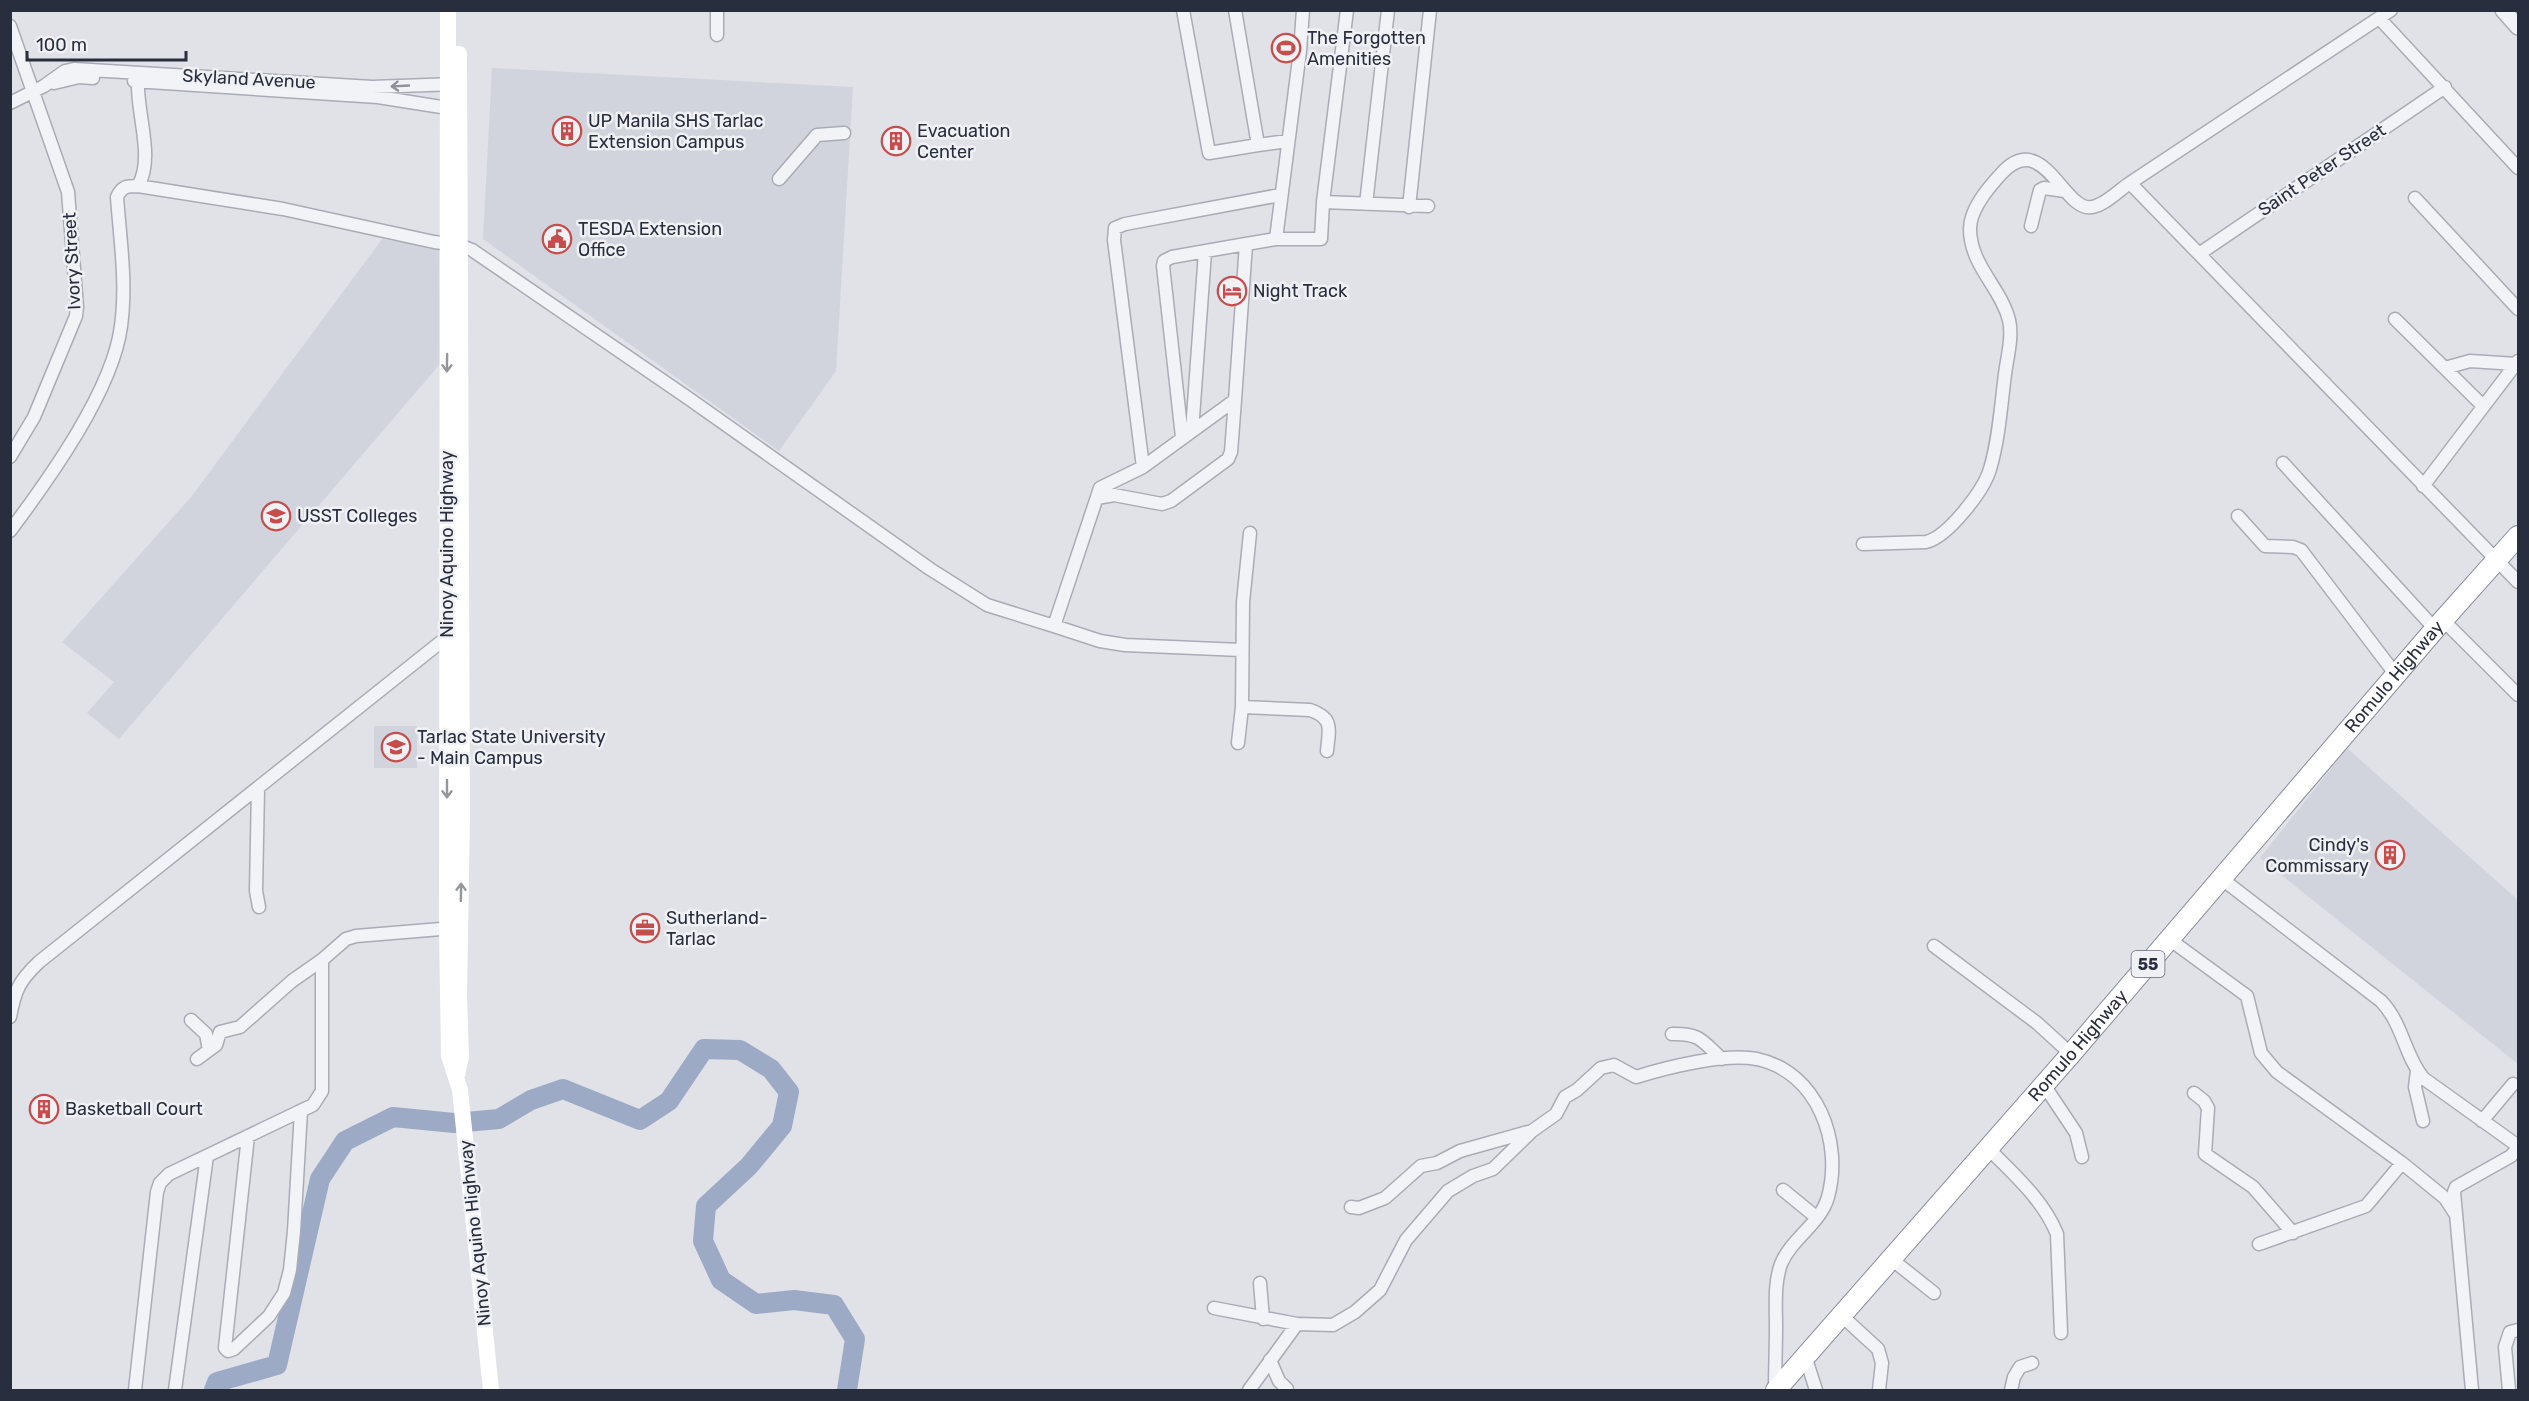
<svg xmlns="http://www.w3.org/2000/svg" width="2529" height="1401" font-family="Rubik,sans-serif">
	<rect width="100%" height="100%" fill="#e0e2e8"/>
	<path fill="#d2d4dd" d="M492,68L853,87L836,371L779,451L483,239Z
		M382,239L439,248L440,364L119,739L87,713L114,682L62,642L191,497Z
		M374,726H417V768H374Z
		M2347,748L2518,900V1064L2260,858Z"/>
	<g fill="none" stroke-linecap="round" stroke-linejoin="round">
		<path stroke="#9daac6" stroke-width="20" d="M214,1390L217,1382L277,1365L320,1179L345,1141L393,1117L454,1123L499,1119L531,1100L563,1089L640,1120L669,1101L704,1049L740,1050L771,1069L789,1092L782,1126L749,1166L706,1206L703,1241L721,1280L756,1304L794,1300L834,1305L855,1339L847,1390"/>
		<g stroke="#a9acb5" stroke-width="15">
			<path id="minor" d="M1183,10L1209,153L1258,145
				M1235,10L1258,145L1288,141
				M2380,19L2518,168
				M10,26L68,192L77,307L76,316L34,417L10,457
				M717,35V10
				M134,81L378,97L454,109
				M54,83L79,77L93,78
				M10,103L44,86L65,71L74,69L372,87L455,84
				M779,179L817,135L844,133
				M2130,183L2391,10
				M138,186C155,158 136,112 138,81
				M2415,198L2518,309
				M1323,202L1347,10
				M1366,204L1388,10
				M1409,207L1430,10
				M2031,226L2040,190L2044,188L2065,191
				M1276,239L1300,51L1303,10
				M2199,254L2445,87
				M2395,319L2483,406
				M2445,368L2470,361L2516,364
				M1192,431L1205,252
				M1182,437L1163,266L1164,261L1172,257L1246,244
				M2283,463L2435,629
				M1143,467L1114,240L1115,228L1125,224L1280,195
				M2423,486L2518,361
				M1097,498L1114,495L1162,504L1171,501L1228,459L1231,452L1235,400
				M2238,516L2265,546L2293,547L2301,550L2396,675
				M10,531C49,479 113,390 121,326C127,283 120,239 117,197C122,186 127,186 138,186L283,209L434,242L459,245L472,250L688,398L930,569L987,605L1054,626L1100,488L1143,467L1235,400L1246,244L1276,239H1321L1323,202L1428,206
				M1250,533L1243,602L1242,707L1310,710C1334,718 1329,729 1327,751
				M1863,544L1926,542C1948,537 1984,490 1990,469C1999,439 2001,405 2005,374C2007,358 2013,337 2009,320C2001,288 1970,265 1970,229C1970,209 1988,188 2001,174C2043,127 2064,213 2092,207C2105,205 2119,190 2130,183L2518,582
				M2443,620L2518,695
				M1054,626L1100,641L1125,645L1241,650
				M1238,743L1242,707
				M258,788L256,891L259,907
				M2222,879L2381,1001C2403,1024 2404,1054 2423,1078L2518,1146
				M2169,939L2247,996L2261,1053L2277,1072L2402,1163L2445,1198L2456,1215
				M1934,946L2037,1023L2071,1054
				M10,1017C15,990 19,981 39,962L447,637
				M191,1020L206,1034L209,1050
				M1672,1034C1700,1033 1702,1041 1722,1059
				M197,1059L216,1045L220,1032L240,1027L292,981L322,960L346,939L356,936L453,928
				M2417,1071L2415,1087L2423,1121
				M2044,1085L2076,1133L2082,1157
				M2194,1093L2204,1101L2208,1108L2205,1154L2253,1187L2293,1233
				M2482,1121L2513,1084
				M248,1136L225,1348L228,1351L234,1349L269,1316L284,1293L290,1270L294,1231L301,1111
				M1987,1147C2013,1174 2043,1199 2057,1234L2061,1333
				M1783,1190L1816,1217
				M1351,1207L1359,1208L1385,1198L1421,1166L1437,1163L1460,1151L1528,1132
				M2259,1244L2366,1206L2402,1163
				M1890,1258L1934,1293
				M1260,1283L1263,1319
				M1214,1308L1297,1324
				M1841,1315L1878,1349L1882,1363L1879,1390
				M1806,1359L1816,1390
				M1270,1360L1279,1381L1287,1389
				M135,1390L157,1192L160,1183L169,1174L313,1105L322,1091V960
				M175,1390L207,1156
				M1249,1390L1297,1324L1333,1325L1355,1312L1380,1290L1406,1240L1448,1191L1473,1176L1493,1169L1532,1131L1556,1114L1565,1097L1577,1090L1601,1068L1614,1065L1636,1077C1668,1067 1724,1053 1757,1059C1818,1072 1843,1143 1828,1197C1821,1223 1791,1239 1781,1264C1774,1283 1776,1306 1776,1327C1776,1348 1775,1369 1775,1390
				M2011,1390L2014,1377L2020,1367L2032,1363
				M2472,1390L2454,1192L2456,1187L2511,1156L2518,1148
				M2509,1390L2505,1347L2510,1332L2518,1330"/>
		</g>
		<g stroke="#a9acb5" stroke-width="18">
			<path id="tertiary" d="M2503,10L2518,27"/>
		</g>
		<g stroke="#888d9d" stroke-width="22">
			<g id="trunk">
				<path id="s1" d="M1776,1390L2071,1054L2435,629L2518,536"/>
			</g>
		</g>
		<use href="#minor" stroke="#f2f3f6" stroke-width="12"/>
		<use href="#tertiary" stroke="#f2f3f6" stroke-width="15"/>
		<path stroke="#fff" stroke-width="16" d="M448,10L447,928L449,1056L460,1090L491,1390
			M457,1075L461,1057L459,995L462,814L459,54"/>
		<use href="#trunk" stroke="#fff" stroke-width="20"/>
	</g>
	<defs><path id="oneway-shaft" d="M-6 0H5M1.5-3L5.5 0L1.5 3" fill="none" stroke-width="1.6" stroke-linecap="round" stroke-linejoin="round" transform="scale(1.5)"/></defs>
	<use stroke="#8e909a" href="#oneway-shaft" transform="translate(400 86) rotate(177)"/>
	<g stroke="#94969e">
		<use href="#oneway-shaft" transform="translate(447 363) rotate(91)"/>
		<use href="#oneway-shaft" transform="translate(447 789) rotate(90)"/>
		<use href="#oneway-shaft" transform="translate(461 892) rotate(-89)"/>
	</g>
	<defs>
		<g id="stadium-ring" transform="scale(1.5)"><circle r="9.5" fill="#eff1f5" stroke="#c54e4c" stroke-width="1.5"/><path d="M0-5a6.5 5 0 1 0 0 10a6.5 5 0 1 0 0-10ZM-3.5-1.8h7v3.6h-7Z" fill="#c54e4c"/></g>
		<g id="building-ring" transform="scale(1.5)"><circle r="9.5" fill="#eff1f5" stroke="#c54e4c" stroke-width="1.5"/><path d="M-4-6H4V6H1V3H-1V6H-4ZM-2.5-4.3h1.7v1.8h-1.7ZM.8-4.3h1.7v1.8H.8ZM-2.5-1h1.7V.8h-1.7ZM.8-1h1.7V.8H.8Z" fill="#c54e4c"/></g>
		<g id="civic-ring" transform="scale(1.5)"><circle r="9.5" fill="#eff1f5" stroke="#c54e4c" stroke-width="1.5"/><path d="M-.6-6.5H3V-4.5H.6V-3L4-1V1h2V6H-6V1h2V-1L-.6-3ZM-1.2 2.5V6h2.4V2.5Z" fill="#c54e4c"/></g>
		<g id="hotel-ring" transform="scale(1.5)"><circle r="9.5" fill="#eff1f5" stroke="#c54e4c" stroke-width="1.5"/><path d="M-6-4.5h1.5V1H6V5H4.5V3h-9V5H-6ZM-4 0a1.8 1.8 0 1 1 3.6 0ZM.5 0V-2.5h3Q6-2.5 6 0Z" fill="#c54e4c"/></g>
		<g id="university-ring" transform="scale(1.5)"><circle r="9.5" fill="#eff1f5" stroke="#c54e4c" stroke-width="1.5"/><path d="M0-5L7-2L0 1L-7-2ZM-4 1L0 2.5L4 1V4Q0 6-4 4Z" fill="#c54e4c"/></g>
		<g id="office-ring" transform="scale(1.5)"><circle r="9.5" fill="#eff1f5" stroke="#c54e4c" stroke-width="1.5"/><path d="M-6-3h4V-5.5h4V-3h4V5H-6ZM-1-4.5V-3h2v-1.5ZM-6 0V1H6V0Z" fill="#c54e4c"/></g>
	</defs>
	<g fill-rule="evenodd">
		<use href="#stadium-ring" x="1286" y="48"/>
		<use href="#building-ring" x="567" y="131"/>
		<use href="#building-ring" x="896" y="141"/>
		<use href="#civic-ring" x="557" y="239"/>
		<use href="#hotel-ring" x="1232" y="291"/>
		<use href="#university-ring" x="276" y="516"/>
		<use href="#university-ring" x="396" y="747"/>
		<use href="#building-ring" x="2390" y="855"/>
		<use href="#office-ring" x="645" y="928"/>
		<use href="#building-ring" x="44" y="1109"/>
	</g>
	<g text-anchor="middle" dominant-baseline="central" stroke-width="5" stroke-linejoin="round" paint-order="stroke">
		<rect fill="#eff1f5" stroke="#646875" stroke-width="1.5" x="2131.5" y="951" width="33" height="26" rx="4.5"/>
		<g font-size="16" font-weight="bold" fill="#292e3e">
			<text x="2148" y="964">55</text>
		</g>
		<g font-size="18" fill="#292e3e" stroke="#eff1f5" text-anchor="start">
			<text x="1307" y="38">The Forgotten<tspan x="1307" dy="21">Amenities</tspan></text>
			<text x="588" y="121">UP Manila SHS Tarlac<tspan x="588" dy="21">Extension Campus</tspan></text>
			<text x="917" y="131">Evacuation<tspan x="917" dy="21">Center</tspan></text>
			<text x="578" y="229">TESDA Extension<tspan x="578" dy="21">Office</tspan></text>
			<text x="1253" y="291">Night Track</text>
			<text x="297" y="516">USST Colleges</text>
			<text x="417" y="737">Tarlac State University<tspan x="417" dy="21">- Main Campus</tspan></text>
			<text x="2369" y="845" text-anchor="end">Cindy's<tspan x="2369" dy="21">Commissary</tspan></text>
			<text x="666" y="918">Sutherland-<tspan x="666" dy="21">Tarlac</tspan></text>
			<text x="65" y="1109">Basketball Court</text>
		</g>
		<g font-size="18" fill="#292e3e" stroke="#eff1f5">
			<text transform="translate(249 79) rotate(3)">Skyland Avenue</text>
			<text transform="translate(2322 170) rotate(-34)">Saint Peter Street</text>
			<text transform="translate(72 261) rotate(-93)">Ivory Street</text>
			<text transform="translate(447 544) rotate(-90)">Ninoy Aquino Highway</text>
			<text stroke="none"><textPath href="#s1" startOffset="944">Romulo Highway</textPath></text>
			<text stroke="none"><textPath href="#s1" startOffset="458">Romulo Highway</textPath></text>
			<text transform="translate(475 1233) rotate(-96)">Ninoy Aquino Highway</text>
		</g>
	</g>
	<rect width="2529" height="1401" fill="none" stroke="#292e3e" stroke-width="24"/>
	<path d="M27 51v9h159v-9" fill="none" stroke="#292e3e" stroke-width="3"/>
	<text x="36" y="51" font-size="18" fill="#292e3e" stroke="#eff1f5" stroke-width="4.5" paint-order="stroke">100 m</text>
</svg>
